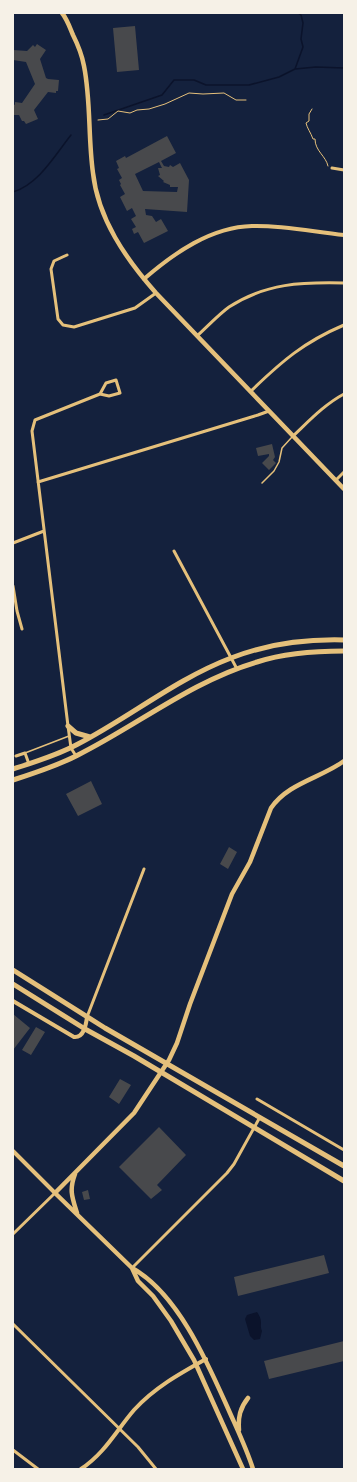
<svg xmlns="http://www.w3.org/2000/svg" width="357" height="1482" font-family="'Open Sans',sans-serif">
	<rect width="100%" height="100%" fill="#14213d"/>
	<path fill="#0b132b" d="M257,1312C264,1322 259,1324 262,1331L260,1339L254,1340L250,1336L245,1319L247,1315Z"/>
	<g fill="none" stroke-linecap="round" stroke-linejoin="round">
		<path stroke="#0b132b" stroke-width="1.5" d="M295,69L303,47L301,39L303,23L301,15L298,13
			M104,115L162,95L174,80H194L206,85H249L279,77L295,69L316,67L344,68
			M13,192C39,184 55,155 71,135"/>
	</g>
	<path fill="#48494c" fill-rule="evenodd" d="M135,26L139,70L117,72L113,28Z
		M37,44L46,50L40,59L46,78L48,79L59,80L58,91H56V93L48,92L34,110L38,119L26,124L24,121H22L19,115H13V104L15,105V102L22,103L35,84L26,62L13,60V50L27,51L33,45L35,47Z
		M167,136L176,153L161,161L164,166L169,167L170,165L173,167L180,163L189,180L187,212L145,209L146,215L152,216L156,222L161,219L168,231L144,243L138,232L134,234L132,229L136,227L131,219L136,216L132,208L127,211L120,197L125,194L120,185L121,184L119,180L122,178L117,169L119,168L116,161L125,156L126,158ZM159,162L162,168H158L160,175L158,176L164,181L163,182L170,185V187H178L177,192L143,191L135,174Z
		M272,444L275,457L273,460L276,463L269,470L262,463L269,456V454L258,456L256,448Z
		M91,781L102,804L78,816L66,794Z
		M229,847L237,852L228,869L220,864Z
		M13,1014L30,1028L13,1050Z
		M36,1027L45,1032L31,1055L22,1050Z
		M120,1079L131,1085L119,1104L109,1097Z
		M159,1127L186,1155L157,1185L162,1190L151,1199L119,1167Z
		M88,1190L90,1199L84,1200L82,1192Z
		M324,1255L329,1273L238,1296L234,1277Z
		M344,1341V1361L269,1379L264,1361Z"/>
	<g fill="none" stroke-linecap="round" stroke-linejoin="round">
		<path stroke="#e5c07b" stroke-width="1" d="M312,109L309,114V121L306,123C307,128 311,133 313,139H315C315,151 326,156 328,166
			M98,120L108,119L118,111L130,113L137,110L149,109L165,104L189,93L203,94L224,93L236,100H246"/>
		<path stroke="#e5c07b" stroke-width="1.5" d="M262,483L274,471L279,462L282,448L292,437
			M25,753L69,736"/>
		<path stroke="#e5c07b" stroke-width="3" d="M332,168L344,170
			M67,255L54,261L51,269L58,319L63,325L74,327L135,308L156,293
			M197,336C207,327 218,315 229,307C266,283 302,282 344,283
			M251,391C282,361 304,342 344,325
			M293,436C309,421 325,404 344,394
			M336,480L344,472
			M38,482L258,415L269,411
			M13,543L44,531
			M174,551L237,669
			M13,586L17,611L22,629
			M16,756L25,753L29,764
			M76,756L71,748L68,726L32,431L35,420L100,394L106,383L116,380L120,393L109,396L100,394
			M87,1017L144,869
			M257,1099L344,1150
			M13,1234L55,1193
			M132,1268L227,1173L234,1164L260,1117
			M13,1324L138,1447L156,1469
			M13,1450L38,1469"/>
		<path stroke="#e5c07b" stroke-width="4" d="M144,279C174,253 211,227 252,226C283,225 314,232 344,235
			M13,1001L74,1037C84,1038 86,1025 87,1017
			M13,1151L55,1193
			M81,1469C105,1453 116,1431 134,1410C154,1388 179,1374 206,1359"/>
		<path stroke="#e5c07b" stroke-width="4.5" d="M62,13C67,19 70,28 73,35C78,45 82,55 84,66C91,101 88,138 93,173C98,219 126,259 156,293L344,489
			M75,1174C69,1190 72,1197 77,1213
			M132,1268L138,1281L153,1296L171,1321L194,1360L243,1469
			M239,1430C238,1417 240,1408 248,1398
			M253,1469C247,1450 238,1431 230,1413C209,1366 179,1294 132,1268L55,1193L134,1113L169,1060L177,1043L190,1004L232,894L250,862L271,808C288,783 321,778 344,761"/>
		<path stroke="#e5c07b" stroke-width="5" d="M68,726L76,733L90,737
			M13,769C35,762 58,755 78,744C130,717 176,679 231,658C267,644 306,639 344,640
			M13,780C35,773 57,766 78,755C138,725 192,681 257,662C285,653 315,651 344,651
			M13,970L105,1028L344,1166
			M13,984L85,1029L134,1056L344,1181"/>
	</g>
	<rect width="357" height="1482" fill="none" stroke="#f6f1e7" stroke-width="28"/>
</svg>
